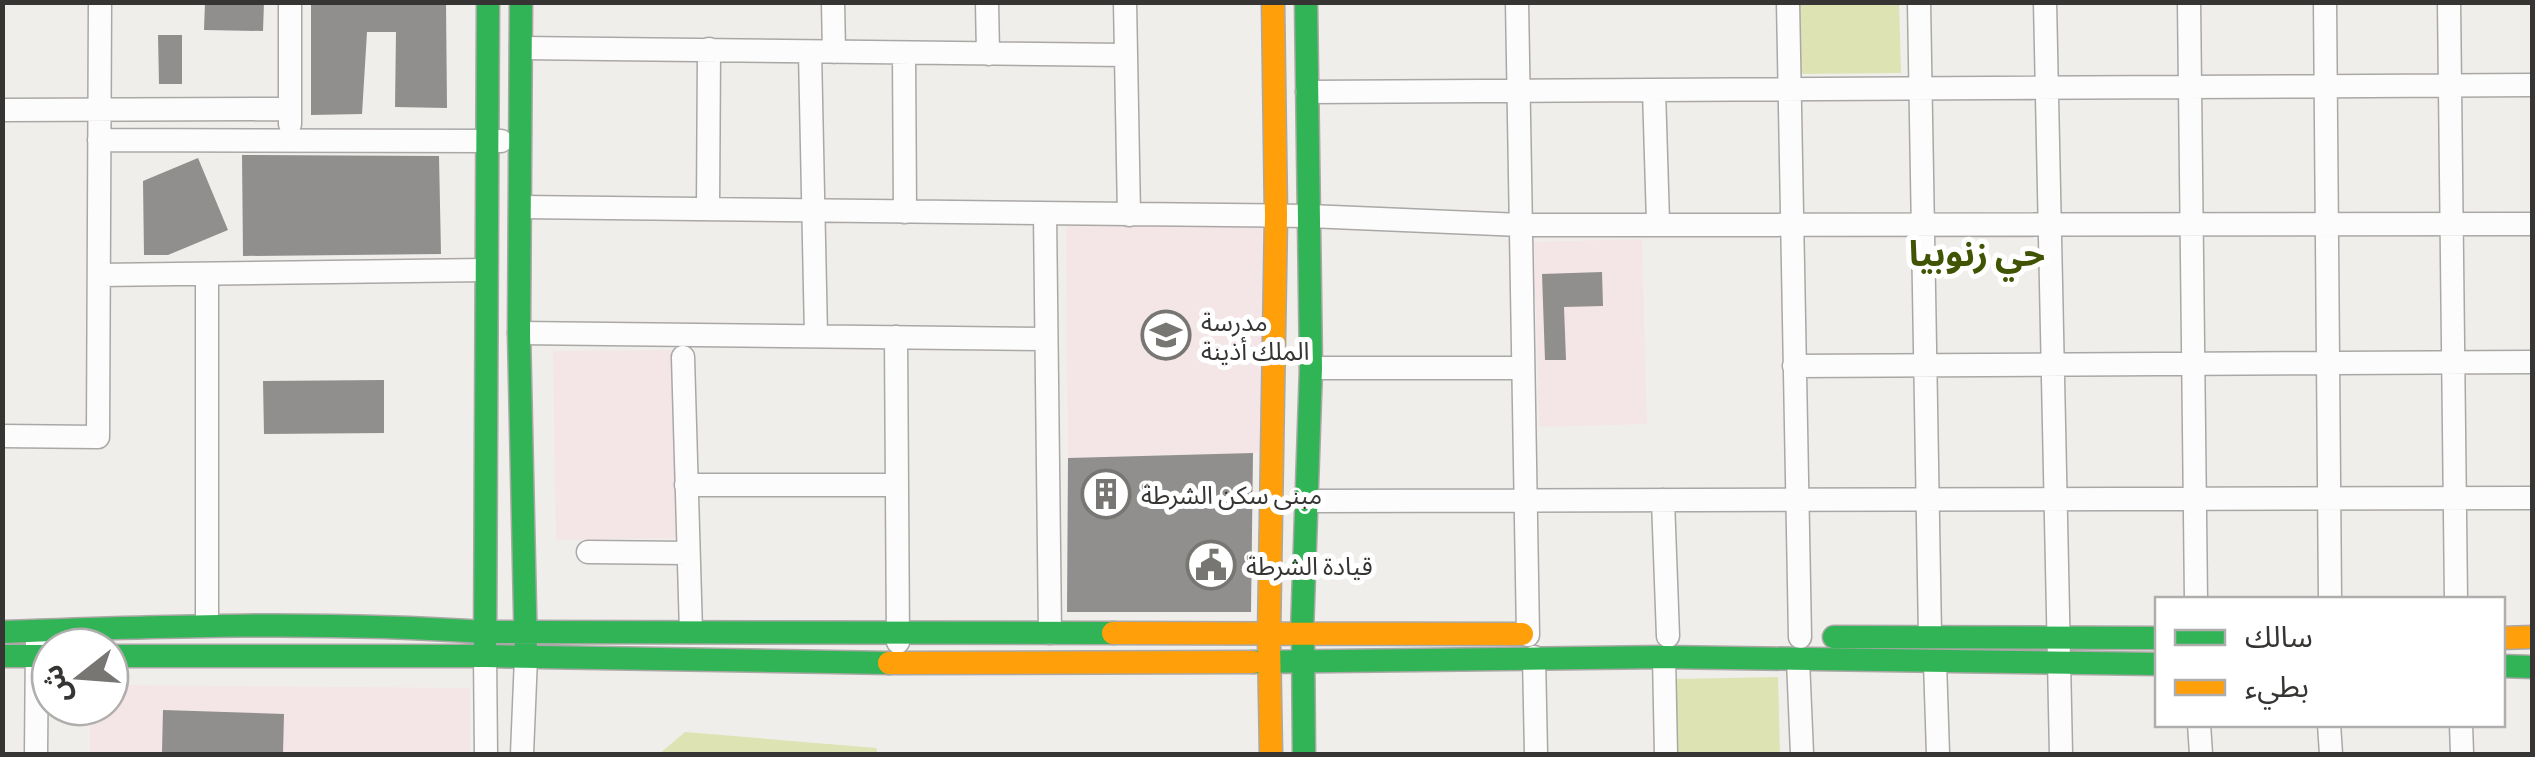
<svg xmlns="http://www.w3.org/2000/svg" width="2535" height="757" font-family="Barlow,'Noto Sans Arabic',sans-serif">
	<rect width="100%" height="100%" fill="#f0eeeb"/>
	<path fill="#f4e5e7" d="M1066,214L1265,217L1266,453L1068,458Z
		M1642,239L1647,424L1539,427L1534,242Z
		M674,350L677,538L556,540L553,351Z
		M110,685L470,688V754H90V707H110Z"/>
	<path fill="#dee3b4" d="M1796,3H1899L1901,73L1797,74Z
		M1778,677L1780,754H1675L1674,679Z
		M685,732L876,748L878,754H659Z"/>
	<path fill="#908f8d" d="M205,2H264L263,31L204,30Z
		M311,2H446L447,108L395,107L396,32H367L362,114L311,115Z
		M158,35H182V84H159Z
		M242,155L439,156L441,254L243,256Z
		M198,158L228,230L168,255H144L143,181Z
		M1602,272L1603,306L1564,307L1566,360H1545L1542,274Z
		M384,380V433L264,434L263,381Z
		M1253,453L1251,612H1067L1068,458Z
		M163,710L284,714L283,754L162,752Z"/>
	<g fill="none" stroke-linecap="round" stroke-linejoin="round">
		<g stroke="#aaa8a6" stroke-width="25">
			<path id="street" d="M290,2V124
				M833,2L834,52
				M987,2L988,54
				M1125,2L1129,215
				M1517,2L1528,635
				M1788,2L1800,637
				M1919,2L1930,636
				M2045,2L2061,754
				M2189,2L2196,600
				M2325,2L2330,600
				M2449,2L2456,600
				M521,48L1125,55
				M810,52L816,336
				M904,53L905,212
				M1654,90L1658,222
				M1307,92L2532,85
				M2,110L290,109
				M99,140L501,141
				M521,207L1309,216L1521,225L2532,224
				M708,209L709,49
				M1045,214L1050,633
				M99,275L485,270
				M519,333L1046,339
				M896,337L898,642
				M683,357L691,632
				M1794,366L2532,362
				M1311,368H1523
				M2,436L98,437L100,2
				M686,485H896
				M1663,500L1668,636
				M1306,501L2532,498
				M588,552L688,553
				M207,624V275
				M485,656L486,754
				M1534,657L1536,754
				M1664,657L1666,754
				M1798,660L1802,754
				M1935,662L1938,754
				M2199,724L2201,754
				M2329,724L2331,754
				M2461,724L2462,754
				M36,754L37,641
				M522,754L526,657"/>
		</g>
		<g stroke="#aaa8a6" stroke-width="25">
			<path id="fast" d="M488,2L485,656L889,663
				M521,2L519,333L526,656
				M2,632C163,626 323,621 484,632
				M484,632L1113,633
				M1302,633L1311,368L1306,2
				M1834,637L2158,638
				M1303,639L1304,754
				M2,656H50
				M110,656H485
				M1253,662L1664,657L2158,664
				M2502,666L2532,667"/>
		</g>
		<g stroke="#aaa8a6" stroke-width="25">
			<path id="slow" d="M1113,633L1522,634
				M1269,635L1276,216L1273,2
				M2502,638L2532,637
				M1269,641L1271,754
				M889,663L1253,662"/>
		</g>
		<use href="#street" stroke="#fdfcfc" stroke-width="22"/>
		<use href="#fast" stroke="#30b455" stroke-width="22"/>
		<use href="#slow" stroke="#ff9f0a" stroke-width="22"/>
	</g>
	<defs>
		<g id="school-ring" transform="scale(2.5)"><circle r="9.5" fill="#fff" stroke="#777673" stroke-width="1.5"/><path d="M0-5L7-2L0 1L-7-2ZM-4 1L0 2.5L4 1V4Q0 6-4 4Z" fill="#777673"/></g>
		<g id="building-ring" transform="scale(2.5)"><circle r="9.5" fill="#fff" stroke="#777673" stroke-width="1.5"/><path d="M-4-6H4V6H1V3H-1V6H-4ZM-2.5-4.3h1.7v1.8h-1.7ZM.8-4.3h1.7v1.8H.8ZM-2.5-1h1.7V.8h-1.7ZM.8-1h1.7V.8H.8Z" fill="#777673"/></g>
		<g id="civic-ring" transform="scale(2.5)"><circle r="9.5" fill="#fff" stroke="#777673" stroke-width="1.5"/><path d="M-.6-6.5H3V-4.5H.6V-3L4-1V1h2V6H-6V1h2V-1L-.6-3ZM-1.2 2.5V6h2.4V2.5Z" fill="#777673"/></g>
	</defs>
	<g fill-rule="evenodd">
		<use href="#school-ring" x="1166" y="335"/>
		<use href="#building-ring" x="1106" y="494"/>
		<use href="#civic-ring" x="1211" y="565"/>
	</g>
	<g text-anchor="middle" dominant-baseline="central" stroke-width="10" stroke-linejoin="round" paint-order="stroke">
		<g font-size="25" fill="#363533" stroke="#fff" text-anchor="start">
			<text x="1201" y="321">مدرسة<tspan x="1201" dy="29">الملك أذينة</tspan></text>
			<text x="1141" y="494">مبنى سكن الشرطة</text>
			<text x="1246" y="565">قيادة الشرطة</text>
		</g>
		<g font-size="35" font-weight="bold" fill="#405404" stroke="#fff">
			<text x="1977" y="252">حي زنوبيا</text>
		</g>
	</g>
	<rect width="2535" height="757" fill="none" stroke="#363533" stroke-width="10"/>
	<rect x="2155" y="597" width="350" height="130" fill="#ffffff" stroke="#afaead" stroke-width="2.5"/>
	<rect x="2175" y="630" width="50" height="15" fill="#30b455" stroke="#afaead" stroke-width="2.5"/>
	<text x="2245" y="647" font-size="30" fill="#363533">سالك</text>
	<rect x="2175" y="680" width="50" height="15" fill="#ff9f0a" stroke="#afaead" stroke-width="2.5"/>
	<text x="2245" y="697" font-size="30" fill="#363533">بطيء</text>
	<g transform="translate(80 677) rotate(253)"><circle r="48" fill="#ffffff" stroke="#afaead" stroke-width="2.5"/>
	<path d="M0-8L18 38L0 25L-18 38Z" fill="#777673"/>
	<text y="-15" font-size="28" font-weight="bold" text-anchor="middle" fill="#363533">ش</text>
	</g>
</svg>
